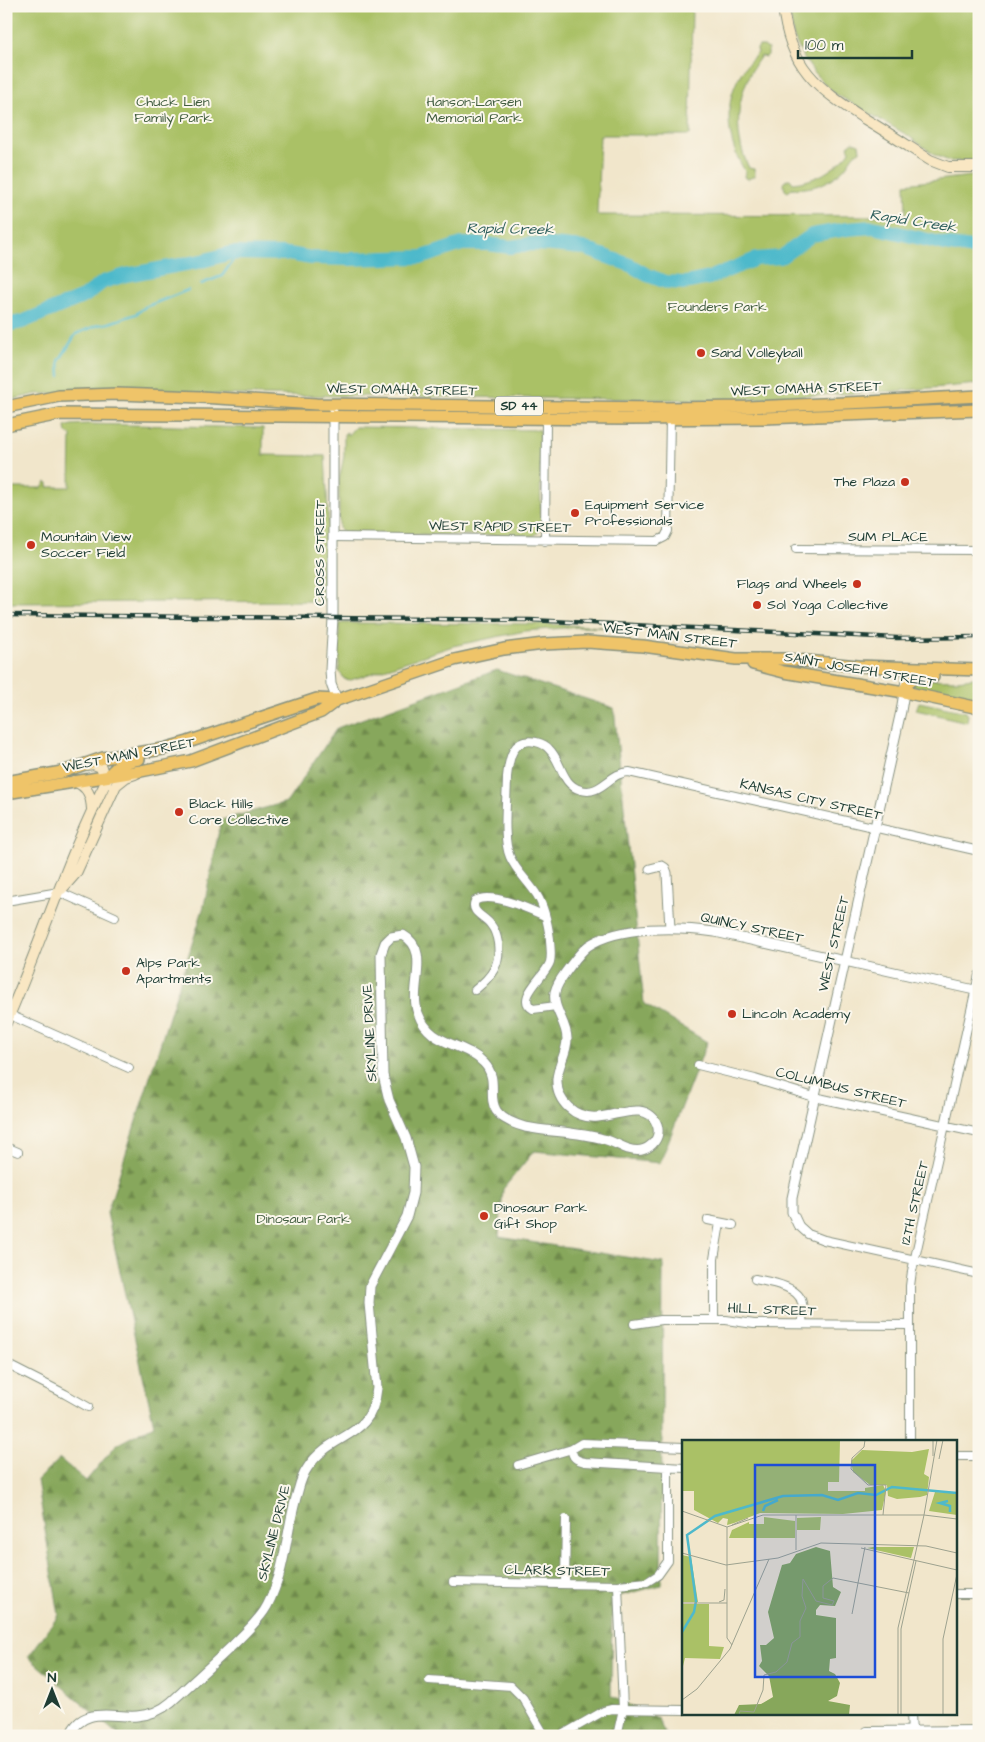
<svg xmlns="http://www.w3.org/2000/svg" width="985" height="1742" font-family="'Architects Daughter',sans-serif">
	<defs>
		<pattern id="forest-firs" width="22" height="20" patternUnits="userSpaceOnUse" patternTransform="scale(1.25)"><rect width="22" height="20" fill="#87a75b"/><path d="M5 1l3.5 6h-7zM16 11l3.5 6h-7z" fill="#6e894c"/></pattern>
	</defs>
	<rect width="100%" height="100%" fill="#fbf7ec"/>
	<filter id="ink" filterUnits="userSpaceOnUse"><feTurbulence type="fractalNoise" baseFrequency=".02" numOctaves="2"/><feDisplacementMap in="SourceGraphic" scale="10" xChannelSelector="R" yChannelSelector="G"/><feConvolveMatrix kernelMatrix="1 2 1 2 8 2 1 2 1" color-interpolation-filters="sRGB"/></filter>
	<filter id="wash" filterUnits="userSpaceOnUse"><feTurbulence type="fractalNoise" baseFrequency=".0096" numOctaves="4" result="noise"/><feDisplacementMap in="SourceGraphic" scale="20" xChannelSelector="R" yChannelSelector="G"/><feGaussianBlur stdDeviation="1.12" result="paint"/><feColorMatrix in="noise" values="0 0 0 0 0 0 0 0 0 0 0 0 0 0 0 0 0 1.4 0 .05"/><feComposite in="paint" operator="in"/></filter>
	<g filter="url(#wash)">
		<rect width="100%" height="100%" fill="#f1e6cb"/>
		<path fill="#aac166" stroke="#647f4d" d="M6,6H692L690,135H600L597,215L906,216L905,184L979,175V384L895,391L724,400L75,393L36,394L6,401Z
			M789,6H979V161H949L935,155L907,135L834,93L816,75L803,57L793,35Z
			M759,46H764L768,49V55L766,57L761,56C737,88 731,132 749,168L754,169L755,176L748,179L744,177L745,171C721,133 723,84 758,53L757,49Z
			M853,142L859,144L860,151C853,154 852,158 847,165C834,182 813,190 793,188L788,192L785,190L783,183L788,179H790L793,183C815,181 833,171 848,154L850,151L848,146Z
			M87,424L263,428V455L325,456L329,530L330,601L6,603V488H42L46,482L48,483V487H70L71,435L66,433L65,427L71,425Z
			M355,427L540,430L541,530L534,536L344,533L339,528V480L344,456V434L347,432V435H348Z
			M343,623L546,624L625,628L577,627L525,631L453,646L351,680L344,679L339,671V624Z
			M973,678H979V701L912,686L916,679L957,680Z
			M919,702L966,712L968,715L967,722L916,710Z"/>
		<path fill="url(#forest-firs)" stroke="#537248" d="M497,670L614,708L644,1004L707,1042L660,1163L534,1151L503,1189L499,1237L663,1263L661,1585L612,1598L611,1696L658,1719L666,1736H117V1734L28,1657L59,1615L37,1480L60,1459L86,1481L116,1445L154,1425L107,1213L204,906L221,820L287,802L337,728Z"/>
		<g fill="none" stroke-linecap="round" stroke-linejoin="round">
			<path stroke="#4eb9cb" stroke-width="2.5" d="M201,284L222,276L238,253
				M60,376L59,361L76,334L98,325L109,323L136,314L145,307L188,290"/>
			<path stroke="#4eb9cb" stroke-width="14" d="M6,325L22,322L85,296L103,282L126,275L202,261L231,253L289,254L311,258L350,259L423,257L462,244H487L510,247L531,244L552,245L583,248L630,265L647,275L666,282L685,283L709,278L756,259L781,257L812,235L847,229L873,227L949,245L979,249"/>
		</g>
	</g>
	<g filter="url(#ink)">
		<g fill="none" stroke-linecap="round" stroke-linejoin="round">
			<g stroke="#889280" stroke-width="10">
				<path id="minor" d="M334,537L657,541L665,537L668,531L670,418
					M545,541L546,419
					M796,549L979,550
					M6,901L59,892L115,917
					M475,990C491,977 501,965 498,943C497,937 495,930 491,925C485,916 470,913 475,901C491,891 529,909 545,916
					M556,1006L533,1009C514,998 546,976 550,962C552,955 550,946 550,939C548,924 545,908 537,895C529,882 516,871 510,857C502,839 507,798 507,777C509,759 512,737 536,742C540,743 546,745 549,749C562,761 561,785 581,790C601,796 610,772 629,772L979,851
					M10,1015L129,1068
					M698,1065L755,1079L814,1097L979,1133
					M6,1147L18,1152
					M708,1220L733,1225
					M798,1225L808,1234L824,1240L979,1274
					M755,1279C769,1282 799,1286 802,1303C804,1310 802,1317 802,1324
					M714,1320V1259L720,1223
					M634,1324L661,1320H726L754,1324L910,1325
					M6,1364L65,1394L88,1407
					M910,1441V1286L912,1271L979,975
					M572,1449C572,1458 576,1460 585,1462L684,1468
					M956,1456H979
					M518,1465L572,1449L582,1443L684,1447
					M453,1582L618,1585L647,1582L658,1575L668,1561V1468
					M565,1583L566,1519
					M956,1594H979
					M429,1680L511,1686L523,1698L545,1736
					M911,1713L912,1734
					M867,1731L979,1730
					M560,1736L604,1711L612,1709L684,1710
					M617,1736L623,1709L618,1585"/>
			</g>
			<g stroke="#889280" stroke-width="11">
				<path id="tertiary" d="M333,412V618L330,670L331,684L337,700
					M650,869L662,866L665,868L667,873L670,929
					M798,1225L792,1212V1198L901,711L908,668
					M70,1736C81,1705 114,1718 137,1716C149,1715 162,1710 171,1702C192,1683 213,1664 233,1645C244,1634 255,1624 264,1611C271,1601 275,1588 279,1576C287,1549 289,1519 298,1491C300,1483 303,1474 308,1467C333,1430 372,1441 377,1388L369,1303L370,1286L407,1216L413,1193L414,1167L406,1138L389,1100L383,1075L381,954L385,943L391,937L403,935C432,951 408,988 418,1013C430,1047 463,1041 484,1063C506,1086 471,1112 525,1127C550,1132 578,1132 603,1139C612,1141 620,1146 628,1149C635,1151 644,1151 650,1146C665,1135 658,1113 639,1111C626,1110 612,1116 598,1117C575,1119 556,1102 557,1079C558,1065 567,1053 567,1039C567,1022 552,1009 555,992C557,983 563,976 568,969C574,961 580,952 588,946C619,925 679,927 715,932L979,991"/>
			</g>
			<g stroke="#889280" stroke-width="12">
				<path id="secondary" d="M783,6C789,67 817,88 865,119C887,132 908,146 930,160L948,167H979
					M86,765L93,764L101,767L106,784
					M74,781C88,787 91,795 92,809
					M62,889L76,873L116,785L126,777L135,774
					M6,1023C42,941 68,855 109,776"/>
			</g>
			<g stroke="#889280" stroke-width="14">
				<path id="primary" d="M6,407L59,396L117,394L201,397L316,404L662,408L747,407L869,402L979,396
					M6,425L60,414L629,419L764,418L979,410
					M753,664L784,672L904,692L979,708
					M904,692C910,675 916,676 933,677
					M109,776C115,765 127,761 139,759
					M6,782L62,772L103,758L163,749L188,742L317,699L337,700
					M6,793L141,771L191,761L321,712L337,700L454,660L504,649L544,644L587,642L643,646L736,659H786L858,666L979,670"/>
			</g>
			<use href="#minor" stroke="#fff" stroke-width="8"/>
			<use href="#tertiary" stroke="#fff" stroke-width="9"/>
			<use href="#secondary" stroke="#f9e7c3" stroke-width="10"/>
			<use href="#primary" stroke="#efc469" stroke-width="11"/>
			<g stroke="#1f3d34" stroke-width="4.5">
				<path id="rail" d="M6,615L530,620L897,638L979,637"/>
			</g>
			<use href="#rail" stroke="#fbf7ec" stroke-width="2.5" stroke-dasharray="8" stroke-linecap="butt"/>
		</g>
	</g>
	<g fill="#c8321e" stroke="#fbf7ec" stroke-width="2">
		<circle cx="701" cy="353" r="5"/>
		<circle cx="905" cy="482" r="5"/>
		<circle cx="575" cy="513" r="5"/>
		<circle cx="31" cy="545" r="5"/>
		<circle cx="857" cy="584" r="5"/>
		<circle cx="757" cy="605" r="5"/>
		<circle cx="179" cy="812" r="5"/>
		<circle cx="126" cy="971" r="5"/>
		<circle cx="732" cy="1014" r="5"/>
		<circle cx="484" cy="1216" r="5"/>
	</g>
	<g text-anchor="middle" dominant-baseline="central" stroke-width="4" stroke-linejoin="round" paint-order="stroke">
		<rect fill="#fbf7ec" stroke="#61756b" stroke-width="1" x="495" y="396.5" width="48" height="19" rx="4"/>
		<g font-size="12" font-weight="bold" fill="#1f3d34">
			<text x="519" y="406">SD 44</text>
		</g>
		<g font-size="14" fill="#425e40" stroke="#fbf7ec">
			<text x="173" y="102">Chuck Lien<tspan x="173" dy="16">Family Park</tspan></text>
			<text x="474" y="102">Hanson-Larsen<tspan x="474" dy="16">Memorial Park</tspan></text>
			<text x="717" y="307">Founders Park</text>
			<text x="303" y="1219">Dinosaur Park</text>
		</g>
		<g font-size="14" fill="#1f3d34" stroke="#fbf7ec" text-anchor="start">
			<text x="711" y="353">Sand Volleyball</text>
			<text x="895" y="482" text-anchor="end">The Plaza</text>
			<text x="585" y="505">Equipment Service<tspan x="585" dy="16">Professionals</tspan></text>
			<text x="41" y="537">Mountain View<tspan x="41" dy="16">Soccer Field</tspan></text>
			<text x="847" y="584" text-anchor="end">Flags and Wheels</text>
			<text x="767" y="605">Sol Yoga Collective</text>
			<text x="189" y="804">Black Hills<tspan x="189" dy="16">Core Collective</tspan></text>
			<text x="136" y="963">Alps Park<tspan x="136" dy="16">Apartments</tspan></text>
			<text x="742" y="1014">Lincoln Academy</text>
			<text x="494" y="1208">Dinosaur Park<tspan x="494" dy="16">Gift Shop</tspan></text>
		</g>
		<g font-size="14" fill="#1f3d34" stroke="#fbf7ec">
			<text transform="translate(806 389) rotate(-2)">WEST OMAHA STREET</text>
			<text transform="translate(402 390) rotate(1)">WEST OMAHA STREET</text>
			<text transform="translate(500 527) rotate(1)">WEST RAPID STREET</text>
			<text x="888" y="537">SUM PLACE</text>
			<text transform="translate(320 553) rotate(-90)">CROSS STREET</text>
			<text transform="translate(670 636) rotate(7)">WEST MAIN STREET</text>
			<text transform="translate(860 670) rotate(10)">SAINT JOSEPH STREET</text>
			<text transform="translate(129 755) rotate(-11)">WEST MAIN STREET</text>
			<text transform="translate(811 800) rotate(13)">KANSAS CITY STREET</text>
			<text transform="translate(752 928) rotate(12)">QUINCY STREET</text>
			<text transform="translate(834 944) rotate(-77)">WEST STREET</text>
			<text transform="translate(370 1033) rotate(-93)">SKYLINE DRIVE</text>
			<text transform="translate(841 1088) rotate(14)">COLUMBUS STREET</text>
			<text transform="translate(915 1203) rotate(-77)">12TH STREET</text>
			<text transform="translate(772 1310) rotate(2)">HILL STREET</text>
			<text transform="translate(274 1533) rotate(-76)">SKYLINE DRIVE</text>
			<text transform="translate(557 1571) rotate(1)">CLARK STREET</text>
		</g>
		<g font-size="15" font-style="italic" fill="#2b5c5a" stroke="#fbf7ec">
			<text transform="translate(913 221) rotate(9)">Rapid Creek</text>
			<text transform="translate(510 229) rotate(1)">Rapid Creek</text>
		</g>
	</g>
	<g transform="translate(682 1440)">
		<rect width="275" height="275" fill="#f1e6cb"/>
		<path d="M0,0H158L157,42H146V51H183V48L201,45L204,51L200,70L161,74L78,73L52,83L45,85L46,79L41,78L36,83L12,70V51H0ZM247,9L242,34L247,37L245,55L238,57L215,59L206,56L205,45H188L171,32L169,21L180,10L230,12ZM253,52L275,53V75L247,71ZM82,77L113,81V98H47L50,90L67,82V84H82ZM139,77L138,90H115V78ZM232,107L229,118L185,108L191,107ZM0,115L9,117L16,162H0ZM0,164H27V206L42,207L38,219L3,218L0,230Z" fill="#aac166"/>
		<path d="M134,107L148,111L151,147L159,152L153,166L138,165L134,170V175L154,178V218L148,219L147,231L153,234L158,243L155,256L146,261L168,265L167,275H52L57,265L79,264L91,257L87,236L77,226L80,221L78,205H84L92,198L86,172L100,125L108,123L114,114Z" fill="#87a75b"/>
		<path fill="none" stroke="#4eb9cb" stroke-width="2.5" d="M266,61L258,63L268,66V72M81,71L83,66L96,60M0,192L12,172L14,161L5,95L33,76L101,56L140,55L156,60L176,53L194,55L210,47L275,53"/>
		<path fill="none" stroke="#9da28f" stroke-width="1" d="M183,0L182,7L170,18L169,29L186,45H204L201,75M251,0V16M255,0L242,75L275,79M257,19L261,0M0,71L45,87L81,75H242L232,120M114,75V110M50,85L66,78M45,87V198L50,205M179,108L275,130M0,113L44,125L96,118L139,103L244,106L275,113M37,162L42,160L43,149M0,163H45M170,174L183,107M0,260L15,249L48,209L87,119M57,275L58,271L72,272L81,250L82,235L94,232L105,222L110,203L118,197V181L124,168L120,156L121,139L134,161L150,165L152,161L141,158V146L151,138L227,153M216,275V188L232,120M219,275V189L234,121M261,275V199L275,134"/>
		<path fill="#1d4ed8" fill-opacity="0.15" stroke="#1d4ed8" stroke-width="2.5" d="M73,25H193V237H73Z"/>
		<rect width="275" height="275" fill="none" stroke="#1f3d34" stroke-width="2.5"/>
	</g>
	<rect width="985" height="1742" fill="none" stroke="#fbf7ec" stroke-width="25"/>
	<g transform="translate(52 1690)" stroke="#fbf7ec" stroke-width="4" paint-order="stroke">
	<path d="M0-4L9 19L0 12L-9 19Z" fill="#1f3d34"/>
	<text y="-8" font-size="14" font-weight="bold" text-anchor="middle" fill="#1f3d34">N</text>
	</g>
	<path d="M798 50v8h114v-8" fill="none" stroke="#1f3d34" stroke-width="2.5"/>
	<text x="805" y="50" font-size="15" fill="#1f3d34" stroke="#fbf7ec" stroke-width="4" paint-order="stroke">100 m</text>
</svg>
